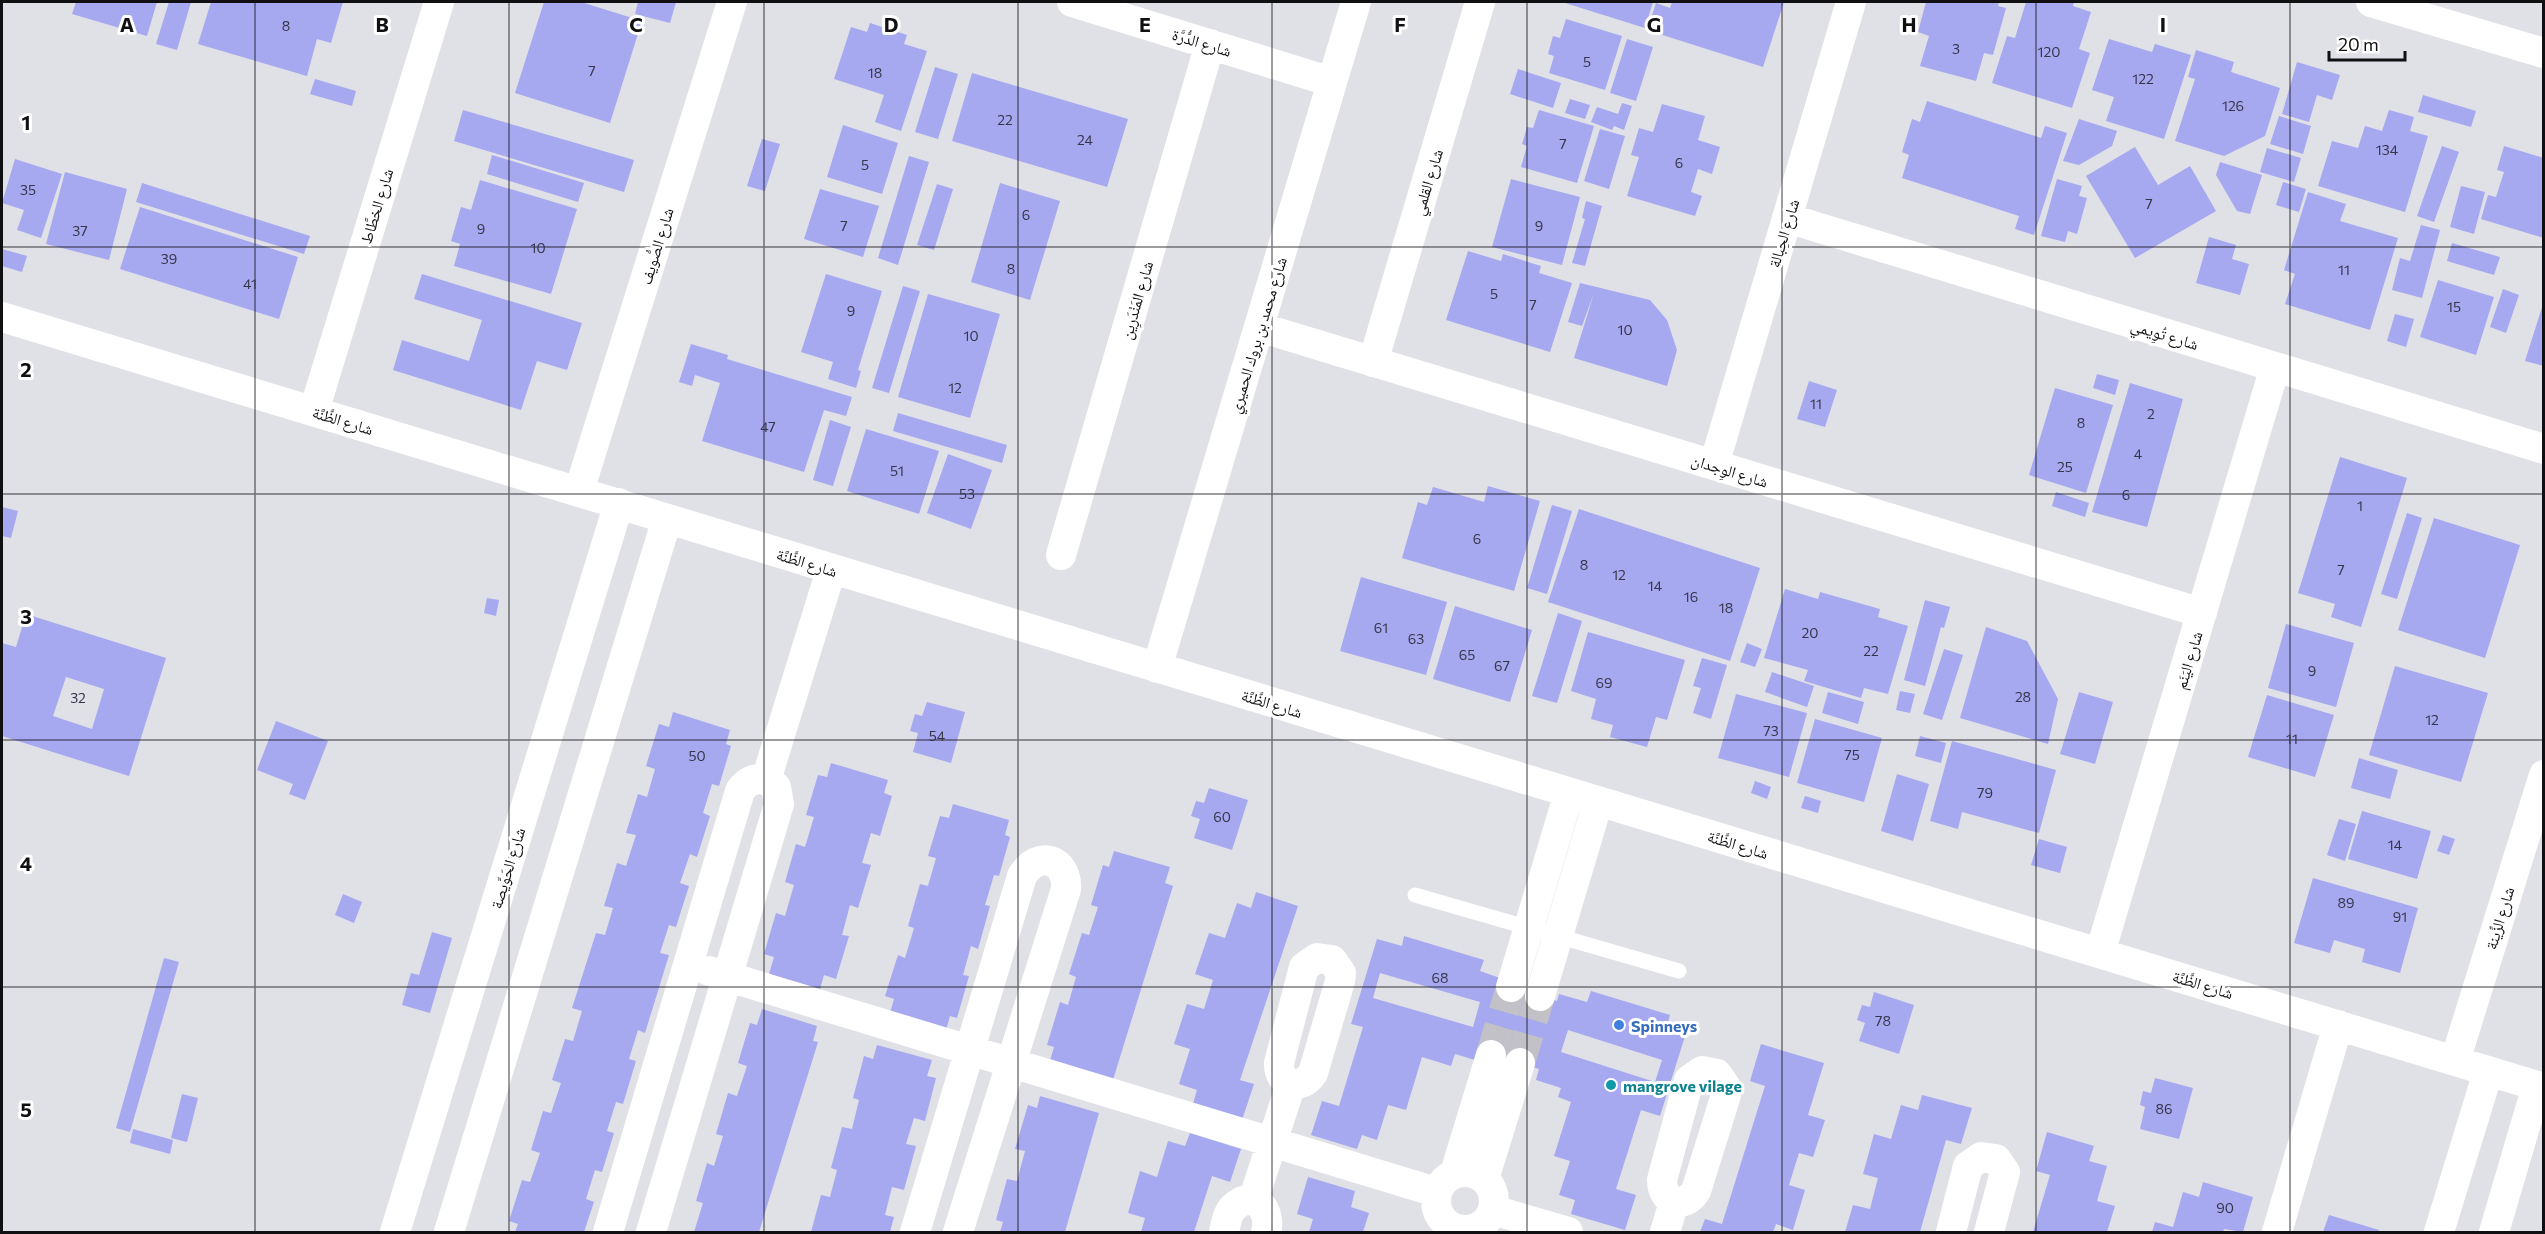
<svg xmlns="http://www.w3.org/2000/svg" width="2545" height="1234" font-family="Commissioner,'Noto Naskh Arabic',sans-serif">
	<rect width="100%" height="100%" fill="#e0e0e7"/>
	<path fill="#a6a8f0" fill-rule="evenodd" d="M76,2H157L147,36L72,14Z
		M169,2H191L177,50L156,44Z
		M211,2H343L331,43L317,39L307,76L198,44Z
		M544,2H581L642,21L610,123L515,93Z
		M638,2H676L670,23L635,14Z
		M1562,2H1653L1645,28Z
		M1672,2H1784L1763,67L1647,30L1656,3L1670,8Z
		M1926,2H1999L1998,6L2006,8L1993,55L1984,53L1976,81L1920,66L1929,36L1918,32Z
		M2026,2H2074L2073,6L2091,12L2079,49L2090,53L2072,108L1992,83L2007,36L2015,38Z
		M1566,19L1622,36L1605,90L1549,73L1554,56L1548,54L1553,36L1560,38Z
		M870,23L907,35L904,44L927,51L901,131L875,122L884,95L834,79L851,27L867,32Z
		M1627,39L1653,47L1636,101L1610,93Z
		M2109,39L2152,52L2155,44L2191,55L2164,139L2106,121L2114,97L2092,90Z
		M2196,50L2234,62L2231,72L2280,88L2265,136L2224,156L2175,141L2195,79L2188,77Z
		M2297,62L2340,75L2332,100L2317,95L2309,122L2282,114Z
		M935,67L958,74L938,139L915,132Z
		M1518,69L1561,83L1553,108L1510,94Z
		M972,73L1128,119L1107,187L952,141Z
		M315,79L356,91L352,106L310,94Z
		M2423,95L2476,111L2471,127L2418,112Z
		M1570,99L1590,105L1585,119L1565,113Z
		M1927,101L2041,138L2045,126L2067,133L2034,235L2015,229L2019,216L1902,178L1909,155L1902,152L1912,119L1920,122Z
		M1622,103L1632,106L1624,130L1614,126L1612,130L1591,122L1597,107L1618,114Z
		M1662,104L1705,116L1698,140L1720,147L1712,174L1698,169L1691,192L1702,196L1695,216L1627,196L1639,157L1631,155L1639,128L1653,132Z
		M463,110L634,160L624,192L454,141Z
		M1539,110L1594,126L1577,183L1521,167L1527,146L1522,144L1527,127L1533,128Z
		M2389,110L2414,117L2410,131L2428,136L2405,212L2318,186L2332,141L2358,148L2365,126L2382,131Z
		M2279,116L2311,126L2303,154L2270,144Z
		M2079,119L2117,131L2112,146L2079,165L2063,161Z
		M843,125L898,143L882,194L827,177Z
		M1600,129L1625,136L1609,189L1584,181Z
		M762,139L780,144L765,191L747,186Z
		M2442,146L2459,152L2434,222L2417,216Z
		M2504,146L2544,158V238L2481,219L2488,195L2496,197L2504,172L2497,170Z
		M2135,147L2158,185L2190,166L2216,211L2135,258L2086,176Z
		M2267,148L2301,158L2294,182L2260,172Z
		M492,155L584,183L578,202L487,174Z
		M909,156L929,162L898,265L878,258Z
		M15,159L62,174L41,238L17,230L24,210L2,203Z
		M2220,162L2262,175L2250,214L2237,211L2216,175Z
		M65,172L127,189L109,260L46,244Z
		M1511,179L1580,197L1562,265L1492,247Z
		M2057,179L2082,186L2079,196L2087,198L2077,234L2068,231L2065,242L2041,236Z
		M480,180L577,209L551,294L454,266L460,244L451,241L461,207L471,210Z
		M2283,182L2306,189L2299,212L2276,205Z
		M142,183L310,236L304,254L136,202Z
		M1000,183L1060,201L1030,300L971,282Z
		M937,184L953,189L934,250L917,245Z
		M2461,186L2485,192L2474,234L2450,227Z
		M820,189L879,206L863,257L804,239Z
		M2308,192L2346,204L2340,221L2398,238L2370,330L2285,304L2295,274L2284,270Z
		M1586,201L1602,206L1585,266L1572,263L1585,219L1582,218Z
		M140,207L298,257L279,319L120,269Z
		M2421,225L2440,230L2422,298L2392,290L2400,258L2410,261Z
		M2209,237L2236,245L2232,259L2249,264L2240,295L2196,283Z
		M2452,243L2500,257L2494,275L2447,261Z
		M2,249L27,256L22,272L2,266Z
		M1468,251L1501,261L1503,254L1541,266L1539,273L1572,283L1550,352L1446,320Z
		M422,274L582,323L567,370L537,361L521,410L393,370L402,340L469,361L482,320L414,299Z
		M826,274L882,291L858,370L861,371L856,388L828,379L833,362L801,352Z
		M2438,280L2494,297L2476,355L2420,337Z
		M1580,283L1650,300L1667,320L1677,350L1667,386L1574,358L1594,293L1582,326L1568,322Z
		M903,286L920,291L889,393L872,388Z
		M2503,289L2519,295L2506,333L2490,327Z
		M928,294L1000,314L970,418L898,397Z
		M2544,301V366L2525,361Z
		M2395,314L2414,319L2406,347L2387,341Z
		M691,344L728,355L727,359L852,397L846,416L824,410L804,472L702,441L720,383L695,375L692,386L679,382Z
		M2097,374L2119,380L2115,395L2093,388Z
		M1809,381L1837,390L1825,427L1797,419Z
		M2130,383L2183,399L2147,527L2092,512Z
		M2055,388L2113,405L2086,493L2029,475Z
		M898,413L1007,445L1002,463L893,431Z
		M830,420L851,427L833,486L813,480Z
		M866,429L939,451L919,514L847,491Z
		M948,454L992,470L971,529L927,513Z
		M2340,457L2407,478L2361,627L2331,617L2335,604L2298,593Z
		M1488,486L1540,501L1514,591L1402,558L1418,502L1427,505L1433,487L1484,502Z
		M2056,492L2089,503L2085,517L2052,506Z
		M1552,505L1572,511L1547,594L1527,588Z
		M2,507L18,511L11,538L2,536Z
		M1579,509L1760,568L1730,661L1548,602Z
		M2407,513L2422,518L2397,599L2381,594Z
		M2434,518L2520,545L2485,658L2398,630Z
		M1361,577L1447,602L1426,675L1340,651Z
		M1785,589L1818,599L1820,592L1880,609L1878,617L1908,626L1888,694L1864,688L1861,698L1804,681L1808,670L1764,658Z
		M487,598L499,600L496,616L484,613Z
		M1925,600L1950,607L1944,628L1941,627L1925,686L1904,680Z
		M1455,606L1532,630L1510,702L1433,679Z
		M1558,613L1582,621L1557,703L1532,696Z
		M26,614L166,658L129,776L2,736V643L16,647ZM66,677L104,689L92,729L53,716Z
		M2286,624L2354,643L2336,707L2268,688Z
		M1986,627L2027,641L2058,699L2048,744L1960,718Z
		M1588,632L1685,660L1667,720L1656,717L1647,747L1610,737L1613,725L1591,719L1596,699L1571,691Z
		M1747,643L1762,649L1755,667L1740,662Z
		M1944,649L1963,655L1942,720L1923,714Z
		M1702,658L1727,665L1711,719L1693,713L1701,688L1693,686Z
		M2395,666L2488,693L2461,782L2369,755Z
		M1772,672L1814,686L1807,707L1765,692Z
		M1900,691L1915,694L1910,713L1896,710Z
		M1828,692L1864,702L1858,724L1822,713Z
		M2079,692L2113,702L2095,764L2060,754Z
		M1736,694L1807,713L1789,777L1718,758Z
		M2267,695L2334,715L2315,777L2248,757Z
		M927,702L965,712L951,763L913,752L918,733L910,731L915,714L922,716Z
		M673,712L730,730L726,744L731,746L719,786L712,784L703,813L710,816L697,857L690,854L680,883L689,886L676,927L669,925L660,953L669,955L645,1033L638,1030L629,1059L636,1061L623,1104L616,1102L607,1131L614,1133L602,1172L595,1170L586,1199L594,1202L584,1232H515L518,1224L509,1221L522,1180L530,1182L540,1153L531,1150L543,1111L551,1113L561,1083L552,1080L565,1039L573,1041L582,1011L572,1008L596,933L605,935L613,908L604,906L617,863L626,866L636,835L626,833L638,794L647,797L655,769L646,766L659,724L669,727Z
		M1815,719L1882,738L1864,802L1797,783Z
		M276,721L328,741L305,800L289,794L293,784L257,770Z
		M1920,736L1946,743L1941,763L1915,756Z
		M1952,741L2056,770L2039,833L1962,812L1958,829L1930,821Z
		M2359,758L2398,770L2390,799L2351,788Z
		M831,763L888,780L884,793L892,796L880,836L871,833L862,863L871,865L858,908L850,905L842,935L849,936L836,979L824,975L820,989L769,974L774,957L764,954L776,913L785,916L794,885L785,882L796,844L805,847L814,817L806,815L818,775L827,777Z
		M1897,774L1929,784L1913,841L1881,831Z
		M1755,781L1771,787L1767,799L1751,793Z
		M1209,788L1248,800L1232,850L1194,838L1200,819L1191,816L1196,801L1204,803Z
		M1805,796L1821,801L1818,813L1801,808Z
		M953,804L1009,820L1005,835L1010,837L999,876L994,875L985,905L990,906L978,949L971,946L963,975L969,976L957,1018L950,1016L946,1030L890,1013L894,999L885,996L898,955L905,958L914,928L908,926L920,884L928,886L936,858L928,856L940,816L949,818Z
		M2362,811L2431,831L2417,879L2348,859Z
		M2339,819L2356,824L2345,861L2327,855Z
		M2443,835L2455,839L2449,855L2437,851Z
		M2039,839L2067,847L2060,873L2031,865Z
		M1114,851L1170,867L1165,883L1173,886L1112,1083L1049,1064L1054,1047L1047,1045L1060,1002L1068,1005L1076,977L1069,974L1082,933L1089,935L1098,907L1091,905L1103,865L1109,867Z
		M2313,878L2418,908L2400,973L2362,962L2365,949L2334,940L2330,953L2294,943Z
		M1256,892L1298,906L1240,1080L1254,1084L1241,1123L1192,1107L1197,1090L1179,1084L1190,1049L1174,1044L1187,1004L1204,1009L1213,980L1195,974L1209,933L1225,938L1237,903L1251,908Z
		M343,894L362,902L354,923L335,915Z
		M432,932L452,938L430,1013L402,1005L411,973L419,975Z
		M1404,936L1484,960L1480,971L1500,978L1498,983L1557,1001L1559,994L1587,1002L1591,991L1670,1015L1667,1027L1686,1033L1660,1116L1641,1110L1616,1189L1636,1195L1625,1230L1571,1214L1575,1200L1559,1195L1570,1161L1554,1156L1571,1102L1558,1097L1561,1088L1536,1080L1539,1069L1478,1051L1475,1060L1455,1054L1451,1066L1422,1057L1406,1110L1388,1105L1377,1140L1362,1135L1357,1149L1311,1135L1322,1101L1339,1106L1363,1027L1351,1024L1377,939L1402,946ZM1380,973L1480,1002L1473,1027L1373,998ZM1568,1030L1662,1060L1655,1082L1561,1052Z
		M164,958L179,962L130,1132L116,1128Z
		M1874,992L1914,1005L1899,1054L1859,1041L1865,1023L1857,1020L1862,1005L1870,1007Z
		M762,1009L817,1026L813,1041L818,1042L759,1232H694L703,1203L696,1201L707,1163L714,1166L723,1136L716,1134L728,1093L737,1096L747,1066L738,1063L750,1023L757,1025Z
		M1761,1044L1824,1063L1808,1115L1825,1120L1813,1157L1799,1153L1789,1185L1805,1190L1793,1230L1776,1224L1773,1232H1700L1705,1219L1722,1224L1765,1086L1750,1081Z
		M877,1045L932,1060L927,1076L936,1078L925,1121L914,1118L906,1144L916,1146L904,1190L892,1187L885,1215L894,1217L890,1232H811L821,1195L830,1197L837,1170L831,1168L842,1127L852,1129L859,1100L853,1098L864,1056L873,1059Z
		M2155,1078L2193,1088L2179,1139L2140,1129L2145,1107L2140,1105L2143,1091L2151,1093Z
		M182,1094L198,1098L187,1142L171,1138Z
		M1922,1095L1972,1108L1961,1144L1946,1140L1920,1232H1845L1853,1205L1870,1209L1878,1178L1863,1174L1874,1134L1891,1139L1901,1105L1918,1110Z
		M1040,1096L1099,1113L1065,1232H1000L1003,1222L996,1220L1007,1179L1017,1181L1025,1151L1015,1149L1028,1105L1037,1108Z
		M133,1129L173,1140L170,1154L130,1143Z
		M2047,1132L2094,1146L2089,1161L2107,1166L2097,1201L2115,1206L2107,1232H2033L2050,1175L2036,1171Z
		M1190,1133L1241,1149L1230,1182L1212,1176L1194,1232H1141L1145,1218L1128,1213L1140,1171L1157,1177L1168,1141L1185,1146Z
		M1308,1177L1355,1191L1351,1207L1369,1213L1363,1232H1309L1313,1219L1297,1214Z
		M2203,1182L2253,1197L2243,1232L2224,1229L2223,1232H2152L2155,1222L2173,1227L2183,1192L2199,1197Z
		M2329,1215L2379,1230L2378,1232H2323Z"/>
	<g fill="none" stroke-linecap="round" stroke-linejoin="round">
		<path stroke="#c1c1c7" stroke-width="30" stroke-dasharray="30 15" stroke-linecap="butt" d="M1491,1055L1511,987
			M1520,1063L1540,996"/>
		<path stroke="#fff" stroke-width="15" d="M1415,895L1679,971"/>
		<path stroke="#fff" stroke-width="30" d="M1072,2L1332,82
			M2371,2L2544,53
			M1787,218L2544,449
			M2,317L2544,1088
			M1259,327L2202,613
			M1373,362L1480,2
			M314,411L439,2
			M1714,465L1851,2
			M579,491L732,2
			M1061,555L1210,44
			M1157,668L1356,2
			M766,780L831,570
			M2100,953L2275,367
			M1317,958L1332,960L1341,973L1340,981L1313,1073C1301,1092 1278,1085 1279,1063L1304,967Z
			M709,971L1436,1192
			M1511,987L1569,793
			M1540,996L1598,802
			M2455,1061L2544,775
			M1702,1071L1717,1074L1726,1087V1095L1696,1191C1684,1210 1662,1203 1662,1180L1689,1080Z
			M1436 1201a29 29 0 1 1 58 0a29 29 0 1 1-58 0Z
			M1455,1173L1491,1055
			M1484,1179L1520,1063
			M1253,1201L1291,1084
			M1493,1210L1568,1232
			M395,1232L619,503
			M449,1232L667,519
			M608,1232L740,791C750,777 763,775 776,787L779,804L651,1232
			M915,1232L1022,876C1038,849 1068,859 1066,889L958,1232
			M1224,1232C1226,1224 1227,1212 1235,1206C1255,1188 1272,1212 1266,1232
			M1665,1232L1674,1202
			M1951,1232L1968,1166L1981,1157L1996,1159L2005,1172L1989,1232
			M2277,1232L2338,1025
			M2439,1232L2488,1072
			M2494,1232L2537,1086"/>
	</g>
	<path fill="none" stroke="#101012" stroke-width="1.5" stroke-opacity="0.55" d="M255,2V1232M509,2V1232M764,2V1232M1018,2V1232M1272,2V1232M1527,2V1232M1782,2V1232M2036,2V1232M2290,2V1232M2,247H2544M2,494H2544M2,740H2544M2,987H2544"/>
	<circle fill="#3f7fe0" stroke="#fff" stroke-width="2" cx="1619" cy="1025" r="6"/>
	<circle fill="#0f9aa8" stroke="#fff" stroke-width="2" cx="1611" cy="1085" r="6"/>
	<g text-anchor="middle" dominant-baseline="central" stroke-width="6" stroke-linejoin="round" paint-order="stroke">
		<g font-size="14" fill="#36364a">
			<text x="286" y="25">8</text>
			<text x="1956" y="48">3</text>
			<text x="2049" y="51">120</text>
			<text x="1587" y="61">5</text>
			<text x="592" y="70">7</text>
			<text x="875" y="72">18</text>
			<text x="2143" y="78">122</text>
			<text x="2233" y="105">126</text>
			<text x="1005" y="119">22</text>
			<text x="1085" y="139">24</text>
			<text x="1563" y="143">7</text>
			<text x="2387" y="149">134</text>
			<text x="1679" y="162">6</text>
			<text x="865" y="164">5</text>
			<text x="28" y="189">35</text>
			<text x="2149" y="203">7</text>
			<text x="1026" y="214">6</text>
			<text x="844" y="225">7</text>
			<text x="1539" y="225">9</text>
			<text x="481" y="228">9</text>
			<text x="80" y="230">37</text>
			<text x="538" y="247">10</text>
			<text x="169" y="258">39</text>
			<text x="1011" y="268">8</text>
			<text x="2344" y="269">11</text>
			<text x="250" y="283">41</text>
			<text x="1494" y="293">5</text>
			<text x="1533" y="304">7</text>
			<text x="2454" y="306">15</text>
			<text x="851" y="310">9</text>
			<text x="1625" y="329">10</text>
			<text x="971" y="335">10</text>
			<text x="955" y="387">12</text>
			<text x="1816" y="403">11</text>
			<text x="2151" y="413">2</text>
			<text x="2081" y="422">8</text>
			<text x="768" y="426">47</text>
			<text x="2138" y="453">4</text>
			<text x="2065" y="466">25</text>
			<text x="897" y="470">51</text>
			<text x="967" y="493">53</text>
			<text x="2126" y="494">6</text>
			<text x="2360" y="505">1</text>
			<text x="1477" y="538">6</text>
			<text x="1584" y="564">8</text>
			<text x="2341" y="569">7</text>
			<text x="1619" y="574">12</text>
			<text x="1655" y="585">14</text>
			<text x="1691" y="596">16</text>
			<text x="1726" y="607">18</text>
			<text x="1381" y="627">61</text>
			<text x="1810" y="632">20</text>
			<text x="1416" y="638">63</text>
			<text x="1871" y="650">22</text>
			<text x="1467" y="654">65</text>
			<text x="1502" y="665">67</text>
			<text x="2312" y="670">9</text>
			<text x="1604" y="682">69</text>
			<text x="2023" y="696">28</text>
			<text x="78" y="697">32</text>
			<text x="2432" y="719">12</text>
			<text x="1771" y="730">73</text>
			<text x="937" y="735">54</text>
			<text x="2292" y="738">11</text>
			<text x="1852" y="754">75</text>
			<text x="697" y="755">50</text>
			<text x="1985" y="792">79</text>
			<text x="1222" y="816">60</text>
			<text x="2395" y="844">14</text>
			<text x="2346" y="902">89</text>
			<text x="2400" y="916">91</text>
			<text x="1440" y="977">68</text>
			<text x="1883" y="1020">78</text>
			<text x="2164" y="1108">86</text>
			<text x="2225" y="1207">90</text>
		</g>
		<g font-size="16" fill="#101012" stroke="#fff">
			<text transform="translate(1202 42) rotate(17)">شارع الدُّرَّة</text>
			<text transform="translate(1427 182) rotate(-73)">شارع القلمي</text>
			<text transform="translate(376 206) rotate(-73)">شارع الخطَّاط</text>
			<text transform="translate(1783 233) rotate(-73)">شارع الحِبالة</text>
			<text transform="translate(656 246) rotate(-73)">شارع الصُّويف</text>
			<text transform="translate(1136 300) rotate(-74)">شارع المَنْدَرِين</text>
			<text transform="translate(2165 334) rotate(17)">شارع تُوِيمي</text>
			<text transform="translate(1257 335) rotate(-73)">شارع محمد بن بروك الحميري</text>
			<text transform="translate(343 420) rotate(17)">شارع الظَّنَّة</text>
			<text transform="translate(1730 470) rotate(17)">شارع الوِجدان</text>
			<text transform="translate(807 562) rotate(17)">شارع الظَّنَّة</text>
			<text transform="translate(2188 660) rotate(-73)">شارع اليَنَم</text>
			<text transform="translate(1272 703) rotate(17)">شارع الظَّنَّة</text>
			<text transform="translate(1738 844) rotate(17)">شارع الظَّنَّة</text>
			<text transform="translate(507 868) rotate(-73)">شارع الحَوِّيصة</text>
			<text transform="translate(2499 918) rotate(-73)">شارع الزِّينة</text>
			<text transform="translate(2203 984) rotate(17)">شارع الظَّنَّة</text>
		</g>
		<g font-size="16" font-weight="bold" fill="#366cbe" stroke="#fff" text-anchor="start">
			<text x="1631" y="1025">Spinneys</text>
		</g>
		<g font-size="16" font-weight="bold" fill="#0d838f" stroke="#fff" text-anchor="start">
			<text x="1623" y="1085">mangrove vilage</text>
		</g>
	</g>
	<g font-size="20" text-anchor="middle" font-weight="bold" fill="#101012" stroke="#fff" stroke-width="6" stroke-linejoin="round" paint-order="stroke">
		<text x="127" y="32">A</text>
		<text x="382" y="32">B</text>
		<text x="636" y="32">C</text>
		<text x="891" y="32">D</text>
		<text x="1145" y="32">E</text>
		<text x="1400" y="32">F</text>
		<text x="1654" y="32">G</text>
		<text x="1909" y="32">H</text>
		<text x="2163" y="32">I</text>
		<text x="26" y="130">1</text>
		<text x="26" y="377">2</text>
		<text x="26" y="624">3</text>
		<text x="26" y="871">4</text>
		<text x="26" y="1117">5</text>
	</g>
	<rect width="2545" height="1234" fill="none" stroke="#101012" stroke-width="6"/>
	<path d="M2329 51v9h76v-9" fill="none" stroke="#101012" stroke-width="3"/>
	<text x="2338" y="51" font-size="18" fill="#101012" stroke="#ffffff" stroke-width="4.5" paint-order="stroke">20 m</text>
</svg>
